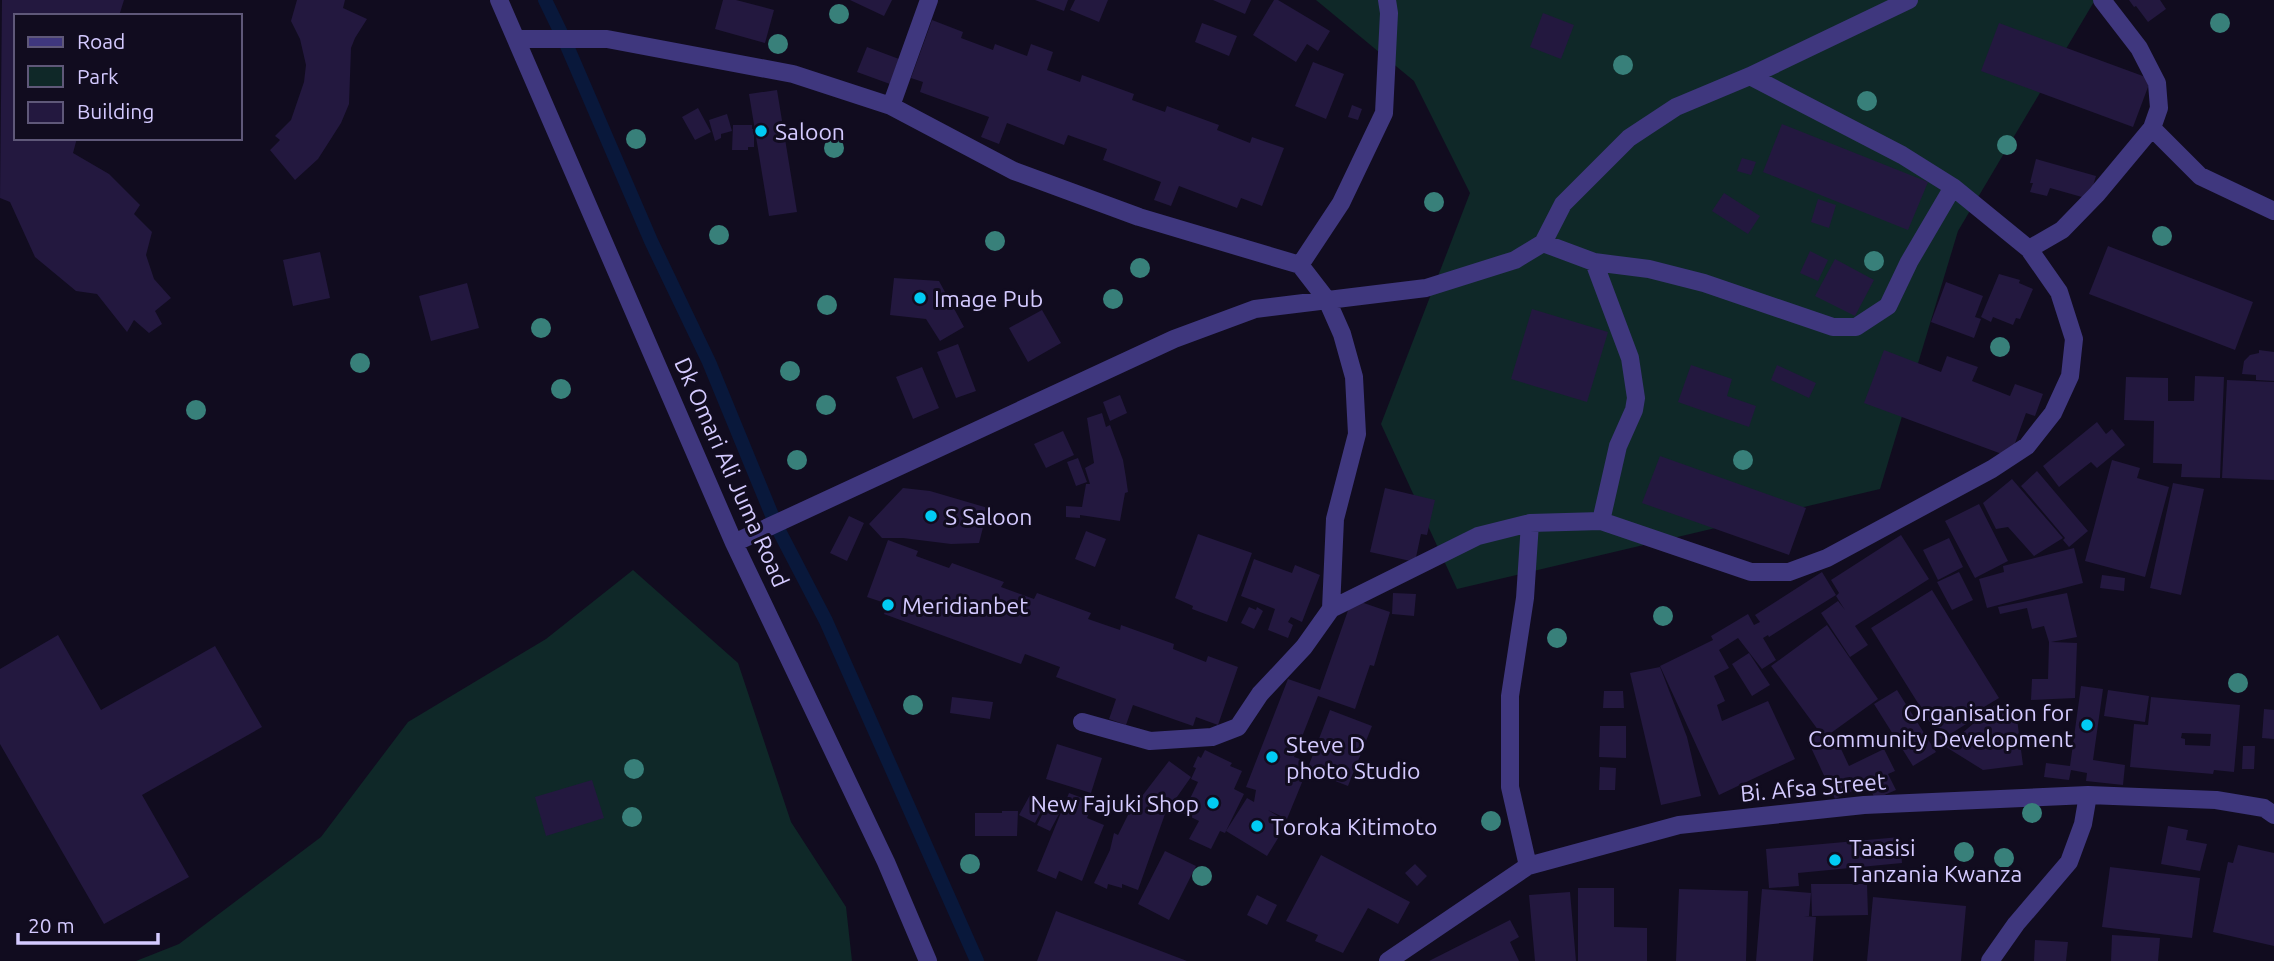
<svg xmlns="http://www.w3.org/2000/svg" width="2274" height="961" font-family="Ubuntu,sans-serif">
	<rect width="100%" height="100%" fill="#110c1f"/>
	<path fill="#0f2828" d="M1316,0H2095L1958,231L1880,489L1457,589L1381,424L1470,193L1414,81Z
		M633,570L738,663L791,822L846,907L852,961H136L179,944L321,837L408,722L546,639Z"/>
	<g fill="none" stroke-linecap="round" stroke-linejoin="round">
		<path stroke="#09183b" stroke-width="14" d="M545,0L564,39L651,241L709,362L776,525L826,621L977,961"/>
	</g>
	<path fill="#23183f" fill-rule="evenodd" d="M2,0H124L119,16H16V138H77L73,153L109,174L140,205L134,214L152,232L146,255L154,279L171,298L155,311L162,324L149,333L134,320L127,332L97,294L76,291L35,257L10,202L0,198Z
		M297,0H345L343,8L367,19L355,38L351,48L349,104L341,123L318,159L295,180L270,150L280,140L275,136L291,120L304,82L306,65L300,39L291,21Z
		M723,0H736L774,10L765,43L715,29Z
		M850,0H892L884,16Z
		M1035,0H1068L1064,11Z
		M1075,0H1108L1099,22L1070,10Z
		M1213,0H1251L1245,14Z
		M1274,0H1278L1330,31L1318,51L1307,44L1296,62L1253,35Z
		M2129,0H2160L2166,9L2148,22L2136,6L2134,7Z
		M1543,13L1574,25L1561,59L1530,47Z
		M932,20L963,32L961,38L993,50L995,44L1027,56L1031,44L1053,52L1047,70L1080,82L1082,75L1134,94L1132,100L1165,112L1167,106L1219,125L1217,130L1250,143L1252,137L1284,148L1262,206L1241,198L1237,208L1179,186L1171,206L1154,200L1161,182L1103,160L1107,149L1068,135L1064,145L1007,123L999,144L981,137L989,117L920,92L923,82L911,78Z
		M1202,23L1237,36L1229,56L1195,42Z
		M1999,23L2151,79L2133,127L1981,71Z
		M867,47L899,59L890,84L857,72Z
		M1313,62L1344,74L1326,119L1295,106Z
		M777,90L797,212L769,216L749,94Z
		M1352,105L1362,109L1358,120L1348,117Z
		M698,108L711,132L695,140L682,117Z
		M727,114L732,131L721,134V138L715,141L709,120Z
		M1782,124L1928,182L1908,230L1763,172Z
		M733,125H752V129H754V147H748V150H732Z
		M1742,158L1756,162L1751,175L1737,171Z
		M2036,159L2096,176L2089,199L2050,188L2047,196L2030,192L2033,183H2030Z
		M1724,193L1760,216L1748,234L1712,211Z
		M1818,199L1836,205L1829,228L1811,222Z
		M2108,246L2253,302L2235,350L2089,294Z
		M1810,251L1828,260L1818,281L1800,273Z
		M320,252L330,298L293,306L283,260Z
		M1835,259L1874,280L1855,316L1815,296Z
		M1999,274L2020,280L2019,283L2033,289L2020,319L2016,318L2013,325L1993,317L1991,322L1981,317Z
		M894,278L939,281L964,327L940,341L926,319L890,315Z
		M1946,282L1983,296L1975,317L1981,319L1974,338L1931,322Z
		M467,283L479,328L431,341L419,296Z
		M1532,309L1608,332L1587,402L1511,379Z
		M1042,310L1061,343L1028,362L1009,328Z
		M958,344L976,391L956,398L937,352Z
		M1884,350L1941,372L1947,356L1978,367L1972,381L2010,396L2015,384L2043,394L2035,416L2026,413L2010,457L1864,403Z
		M2259,350L2274,352V381L2256,380V375L2242,374L2244,361L2250,355L2259,353Z
		M1691,365L1732,379L1727,396L1756,406L1749,427L1678,402Z
		M1777,365L1816,383L1809,398L1771,380Z
		M922,367L939,408L913,419L896,377Z
		M2195,376L2224,377L2220,478L2181,477L2182,464L2153,463L2154,421L2124,420L2126,377L2168,378V401H2194Z
		M2227,380L2274,382V480L2222,478Z
		M1120,395L1127,413L1110,421L1103,402Z
		M1102,413L1106,427L1110,425L1123,460L1126,478L1128,492L1125,493L1120,521L1080,515V518L1066,517V506L1082,507L1086,484H1090L1085,468L1094,463L1087,418Z
		M2097,422L2106,434L2112,429L2125,445L2097,468L2091,462L2059,487L2043,466Z
		M1063,431L1074,455L1046,468L1034,444Z
		M1660,456L1806,508L1789,555L1642,503Z
		M1078,458L1087,482L1076,486L1067,462Z
		M2112,460L2140,468L2137,478L2169,487L2145,577L2085,561Z
		M2037,471L2088,531L2069,547L2063,540L2065,538L2021,486Z
		M2012,479L2063,538L2034,556L2008,527L1996,529L1983,503Z
		M2173,483L2204,489L2181,595L2150,588Z
		M903,488L930,491L988,508L979,543L951,544L903,538H882L869,524Z
		M1385,488L1435,500L1427,535L1421,534L1415,562L1370,552Z
		M1979,504L2008,561L1975,578L1945,521Z
		M849,516L864,523L847,561L830,553Z
		M1086,531L1106,539L1095,567L1075,559Z
		M1198,534L1252,553L1227,622L1192,609L1193,606L1175,598Z
		M1901,535L1929,579L1855,626L1868,645L1850,657L1821,613L1838,601L1845,610L1836,596L1839,593L1831,580Z
		M1949,538L1963,567L1938,580L1923,550Z
		M888,540L918,551L916,556L949,568L952,563L1004,582L1001,587L1034,599L1037,593L1091,613L1088,619L1120,630L1121,625L1174,644L1173,649L1206,662L1208,656L1238,667L1218,725L1196,717L1193,726L1133,705L1126,725L1109,719L1116,699L1056,677L1060,667L1025,654L1021,664L884,614L888,604L867,597Z
		M2074,548L2083,583L1987,608L1979,579L2004,572L2003,566Z
		M1254,559L1292,573L1295,565L1320,575L1302,622L1291,617L1288,622L1293,625L1288,638L1268,630L1275,609L1241,596Z
		M1822,572L1836,595L1769,637L1768,635L1763,638L1776,660L1762,669L1738,638L1719,650L1729,668L1714,676L1725,701L1717,705L1722,721L1768,701L1795,759L1719,795L1660,666L1713,640L1711,636L1748,614L1754,625L1760,622L1755,615Z
		M1959,572L1973,600L1952,610L1937,582Z
		M2102,575L2125,578L2124,591L2100,588Z
		M1932,590L1999,698L1974,713L1977,717L1941,740L1871,628Z
		M1393,593L1416,594L1414,616L1392,614Z
		M2067,593L2077,637L2051,642L2077,643L2075,698L2031,700L2032,679H2048L2049,642L2044,626L2032,629L2027,608L2000,614L1998,607Z
		M1352,599L1390,612L1374,666L1370,665L1355,709L1318,696L1294,757L1303,760L1297,778L1303,780L1287,819L1268,810L1288,822L1267,856L1226,831L1247,798L1254,802L1256,790L1246,787L1288,679L1320,690Z
		M1249,607L1256,610L1257,607L1263,611L1254,629L1241,623Z
		M1827,625L1878,699L1824,738L1771,666Z
		M58,635L101,710L215,646L262,727L142,795L189,877L104,924L0,744V669Z
		M1749,653L1770,685L1752,696L1732,664Z
		M1660,667L1687,737L1701,796L1661,805L1630,673Z
		M2081,686L2103,689L2093,760L2125,765L2123,785L2086,781L2087,773L2071,770L2069,780L2044,777L2046,763L2070,766Z
		M1897,690L1936,752L1913,766L1874,704Z
		M2108,690L2149,696L2145,722L2104,716Z
		M1604,691H1623L1624,708H1603Z
		M952,697L993,702L990,719L950,713Z
		M2151,697L2240,705L2234,772L2214,770L2213,774L2130,767L2134,724L2148,725ZM2182,733L2211,734L2210,746L2185,745V739L2181,738Z
		M1995,705L2016,711L2023,765L1983,770L1946,747Z
		M2264,709L2274,710V739L2262,738Z
		M1330,710L1372,726L1348,786L1307,770Z
		M1600,726H1626V758L1599,757Z
		M1820,733L1821,740L1834,734L1849,766L1884,749L1895,771L1888,774L1896,790L1875,799L1868,784L1835,799L1807,739Z
		M1057,744L1102,758L1091,793L1046,779Z
		M2243,746H2255L2254,769H2242Z
		M1205,750L1232,763L1230,766L1242,771L1234,789L1244,794L1225,833L1220,831L1211,849L1189,839L1199,821L1183,813L1198,782L1191,779L1196,768L1193,767L1198,756L1201,758Z
		M1169,761L1191,777L1165,814L1138,890L1122,884V888L1108,884L1107,889L1094,883L1110,850L1114,833L1118,835L1129,813Z
		M1600,767L1616,768L1615,790H1599Z
		M592,780L604,818L546,836L535,797Z
		M1069,793L1093,802L1087,818L1104,825L1082,881L1059,871L1056,879L1037,871Z
		M1030,795L1046,802L1035,823L1019,815Z
		M1047,805L1060,812L1050,831L1037,825Z
		M1002,811H1018L1017,836H975V813H1002Z
		M2168,826L2188,830L2186,840L2207,844L2200,871L2161,864Z
		M1900,837L1902,863L1798,873L1799,886L1769,888L1766,849Z
		M2238,845L2274,853V946L2213,932L2228,862L2233,863Z
		M1165,851L1196,866L1169,920L1138,904Z
		M1321,855L1410,902L1398,924L1368,908L1343,953L1315,941L1318,935L1286,921Z
		M1415,864L1427,876L1417,886L1405,873Z
		M2110,867L2200,878L2192,938L2102,927Z
		M1811,884H1867L1868,915L1812,916Z
		M1578,888H1614V927L1647,928V961H1578Z
		M1679,889L1748,891L1746,961H1676Z
		M1762,889L1811,893L1809,916H1804L1816,917L1813,961H1756Z
		M1570,892L1576,961H1535L1529,895Z
		M1257,895L1277,905L1267,925L1247,915Z
		M1873,897L1966,906L1961,961H1867Z
		M1056,911L1187,961H1037Z
		M1510,920L1519,937L1510,942L1519,961H1429Z
		M2112,935L2160,938L2158,961H2111Z
		M2035,940L2068,942L2066,961H2034Z"/>
	<g fill="none" stroke-linecap="round" stroke-linejoin="round">
		<path stroke="#3f377e" stroke-width="18" d="M499,0L734,543L886,862L928,961
			M517,39H607L793,74L891,106L1014,171L1139,217L1300,265L1327,300L1342,334L1354,377L1357,434L1335,519L1331,609L1304,647L1260,694L1238,727L1212,737L1150,741L1082,722
			M891,106L929,0
			M2152,128L2200,176L2274,211
			M1543,243L1594,262L1649,269L1704,283L1833,327H1856L1888,306L1909,262L1953,187
			M2029,249L2062,230L2097,194L2152,128L2159,108L2157,83L2139,48L2102,0
			M1594,262L1630,358L1636,398L1634,410L1618,446L1601,521
			M1300,265L1341,203L1384,113L1389,13L1387,0
			M734,543L1174,339L1255,309L1426,288L1515,260L1543,243L1563,204L1629,138L1676,107L1750,76L1909,0
			M1331,609L1478,536L1530,523L1601,521L1751,572H1789L1827,558L1992,469L2027,446L2053,413L2070,376L2074,339L2059,292L2029,249L1953,187L1902,155L1750,76
			M1528,866L1510,787V696L1525,598L1530,523
			M1388,961L1528,866L1679,825L1864,805L2088,795L2216,800L2264,808L2274,815
			M1990,961L2016,924L2069,862L2083,824L2088,795"/>
	</g>
	<g fill="#38807a">
		<circle cx="839" cy="14" r="10"/>
		<circle cx="2220" cy="23" r="10"/>
		<circle cx="778" cy="44" r="10"/>
		<circle cx="1623" cy="65" r="10"/>
		<circle cx="1867" cy="101" r="10"/>
		<circle cx="636" cy="139" r="10"/>
		<circle cx="2007" cy="145" r="10"/>
		<circle cx="834" cy="148" r="10"/>
		<circle cx="1434" cy="202" r="10"/>
		<circle cx="719" cy="235" r="10"/>
		<circle cx="2162" cy="236" r="10"/>
		<circle cx="995" cy="241" r="10"/>
		<circle cx="1874" cy="261" r="10"/>
		<circle cx="1140" cy="268" r="10"/>
		<circle cx="1113" cy="299" r="10"/>
		<circle cx="827" cy="305" r="10"/>
		<circle cx="541" cy="328" r="10"/>
		<circle cx="2000" cy="347" r="10"/>
		<circle cx="360" cy="363" r="10"/>
		<circle cx="790" cy="371" r="10"/>
		<circle cx="561" cy="389" r="10"/>
		<circle cx="826" cy="405" r="10"/>
		<circle cx="196" cy="410" r="10"/>
		<circle cx="797" cy="460" r="10"/>
		<circle cx="1743" cy="460" r="10"/>
		<circle cx="1663" cy="616" r="10"/>
		<circle cx="1557" cy="638" r="10"/>
		<circle cx="2238" cy="683" r="10"/>
		<circle cx="913" cy="705" r="10"/>
		<circle cx="634" cy="769" r="10"/>
		<circle cx="2032" cy="813" r="10"/>
		<circle cx="632" cy="817" r="10"/>
		<circle cx="1491" cy="821" r="10"/>
		<circle cx="1964" cy="852" r="10"/>
		<circle cx="2004" cy="858" r="10"/>
		<circle cx="970" cy="864" r="10"/>
		<circle cx="1202" cy="876" r="10"/>
	</g>
	<g fill="#01cbf4" stroke="#110c1f" stroke-width="2.5">
		<circle cx="761" cy="131" r="7"/>
		<circle cx="920" cy="298" r="7"/>
		<circle cx="931" cy="516" r="7"/>
		<circle cx="888" cy="605" r="7"/>
		<circle cx="2087" cy="725" r="7"/>
		<circle cx="1272" cy="757" r="7"/>
		<circle cx="1213" cy="803" r="7"/>
		<circle cx="1257" cy="826" r="7"/>
		<circle cx="1835" cy="860" r="7"/>
	</g>
	<g text-anchor="middle" dominant-baseline="central" stroke-width="6" stroke-linejoin="round" paint-order="stroke">
		<g font-size="23" fill="#d4caff" stroke="#110c1f" text-anchor="start">
			<text x="775" y="131">Saloon</text>
			<text x="934" y="298">Image Pub</text>
			<text x="945" y="516">S Saloon</text>
			<text x="902" y="605">Meridianbet</text>
			<text x="2073" y="712" text-anchor="end">Organisation for<tspan x="2073" dy="26">Community Development</tspan></text>
			<text x="1286" y="744">Steve D<tspan x="1286" dy="26">photo Studio</tspan></text>
			<text x="1199" y="803" text-anchor="end">New Fajuki Shop</text>
			<text x="1271" y="826">Toroka Kitimoto</text>
			<text x="1849" y="847">Taasisi<tspan x="1849" dy="26">Tanzania Kwanza</tspan></text>
		</g>
		<g font-size="23" fill="#d4caff" stroke="#110c1f">
			<text transform="translate(732 472) rotate(66)">Dk Omari Ali Juma Road</text>
			<text transform="translate(1813 787) rotate(-5)">Bi. Afsa Street</text>
		</g>
	</g>
	<rect x="14" y="14" width="228" height="126" fill="#110c1f" stroke="#5f5879" stroke-width="2"/>
	<rect x="28" y="37" width="35" height="10" fill="#3f377e" stroke="#5f5879" stroke-width="2"/>
	<text x="77" y="49" font-size="21" fill="#d4caff">Road</text>
	<rect x="28" y="66" width="35" height="21" fill="#0f2828" stroke="#5f5879" stroke-width="2"/>
	<text x="77" y="84" font-size="21" fill="#d4caff">Park</text>
	<rect x="28" y="102" width="35" height="21" fill="#23183f" stroke="#5f5879" stroke-width="2"/>
	<text x="77" y="119" font-size="21" fill="#d4caff">Building</text>
	<path d="M18 933v10h140v-10" fill="none" stroke="#d4caff" stroke-width="3.5"/>
	<text x="28" y="933" font-size="21" fill="#d4caff" stroke="#110c1f" stroke-width="5" paint-order="stroke">20 m</text>
</svg>
